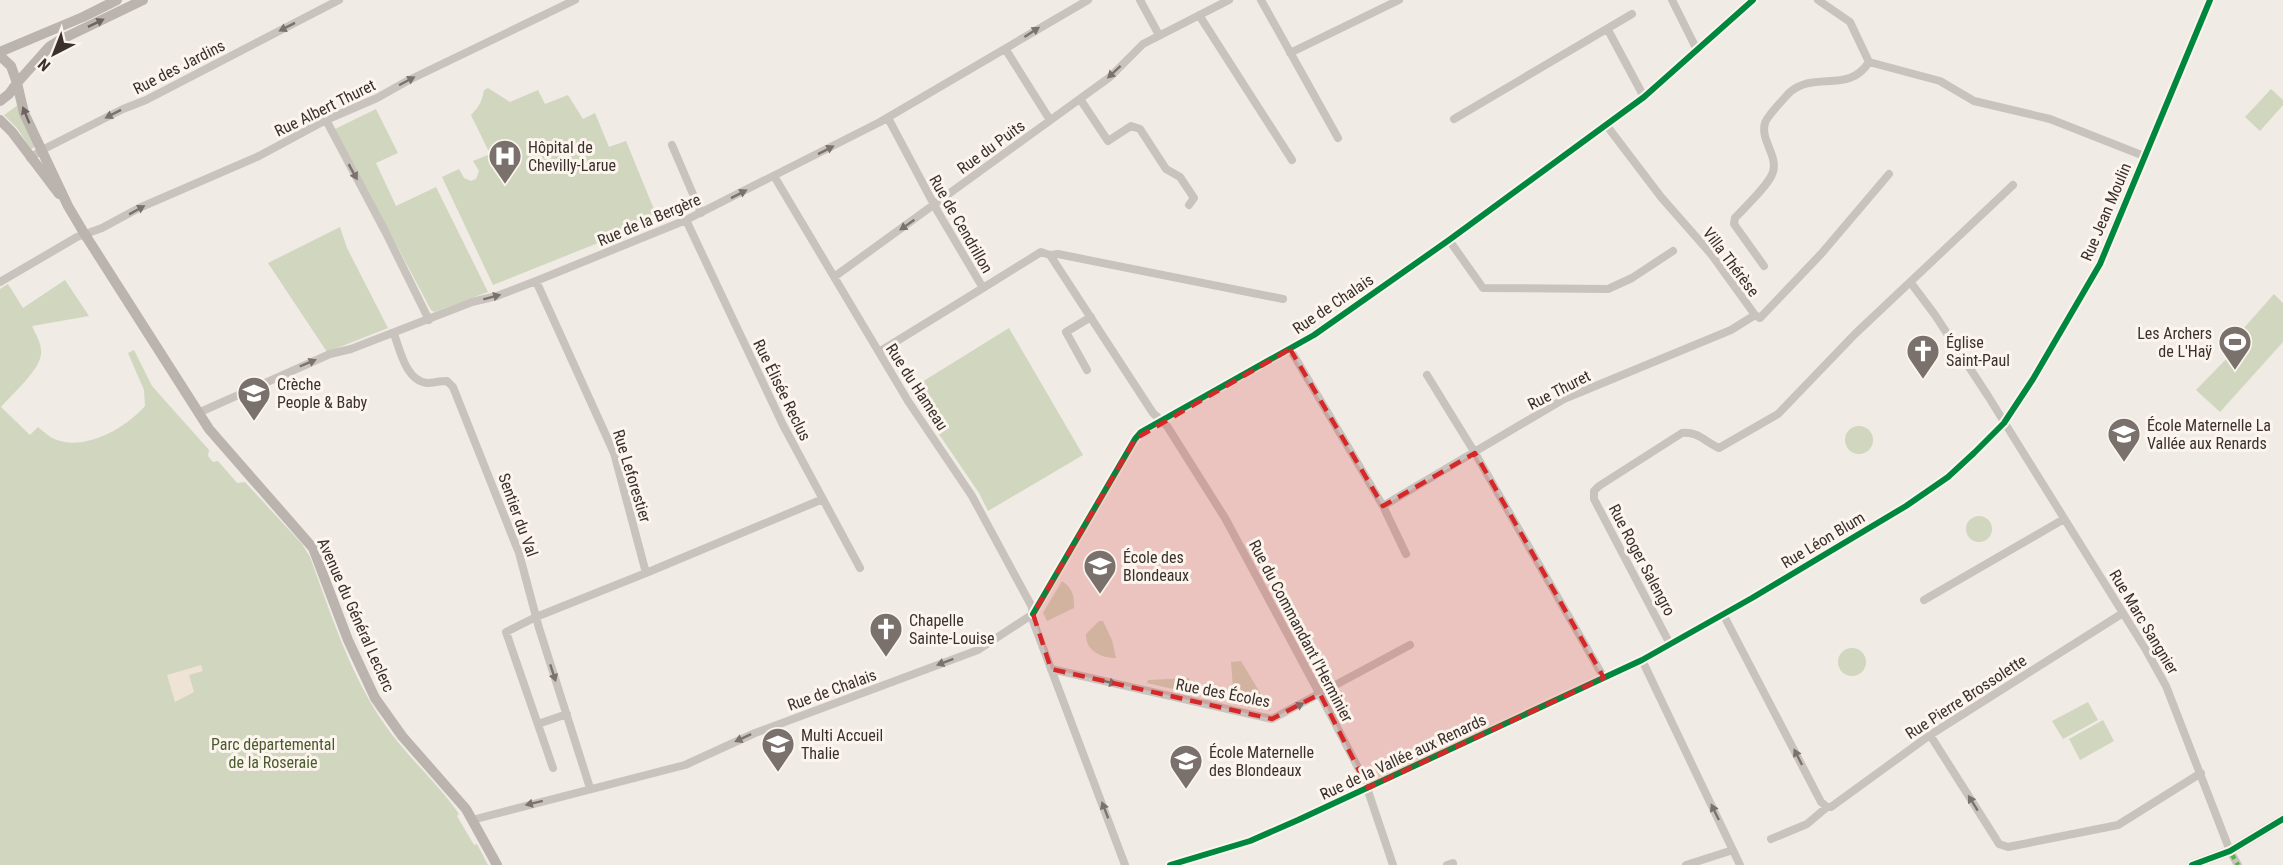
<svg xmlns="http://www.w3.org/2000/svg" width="2283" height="865" font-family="'Roboto Condensed',sans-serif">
	<rect width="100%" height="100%" fill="#f0ebe5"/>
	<path fill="#d1d6bf" d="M488,88L510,102L538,90L545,104L568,95L583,119L595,113L609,147L626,141L658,219L493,285L442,177L459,169L464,178L471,181L476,179L479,171L473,161L490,154L471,115C479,107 482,101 484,90Z
		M2271,89L2283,100V105L2260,131L2245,117Z
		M18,105L35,147L31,149L17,128L4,115Z
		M376,109L398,153L376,163L396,206L436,187L488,292L434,312L431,310L335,129Z
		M340,227L347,248L388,328L327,352L268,263Z
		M65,280L89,316L32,326C36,335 42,344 41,354C40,370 12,394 1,407L30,435L38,427C43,431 50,438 57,440C86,451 127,427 145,406L144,390L128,353L134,350L152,386L209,450L208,456L213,462L218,461L237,483L245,482L302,544L310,557C331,614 350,675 385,725C407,757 437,782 459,814L457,816L474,845L477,844L488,865H0V289L8,284L23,308Z
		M2274,294L2283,303V342L2220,412L2196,390L2232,353L2227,347Z
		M1009,328L1083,455L988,511L979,493L909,390Z
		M1845 440a14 14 0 1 1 28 0a14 14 0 1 1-28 0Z
		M1966 529a13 13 0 1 1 26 0a13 13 0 1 1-26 0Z
		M1062,581C1073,588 1074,596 1074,608L1047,621L1043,613Z
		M1099,621H1103L1112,640L1116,658C1101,658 1085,650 1086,634Z
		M1838 662a14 14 0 1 1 28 0a14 14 0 1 1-28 0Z
		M1241,661L1271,711L1234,702L1231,662Z
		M1189,678L1191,693L1147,683L1148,680Z
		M2088,702L2098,720L2063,739L2052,721Z
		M2103,720L2114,741L2080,760L2069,739Z"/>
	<path fill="#eee3d5" d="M201,665L203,671L189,675L194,692L175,702L167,675Z"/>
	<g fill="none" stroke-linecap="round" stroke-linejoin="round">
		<path stroke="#c9c3be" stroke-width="8" d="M1140,0L1159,35
			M1261,0L1338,138
			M1672,0L1697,50
			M1818,0L1850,22L1869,62L1940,81L1974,101L2050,119L2144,156
			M1199,15L1292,160
			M1608,30L1644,97
			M1006,50L1050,120
			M1290,53L1399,0
			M1080,99L1108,141L1131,126L1140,129L1166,169L1180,177L1194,198L1189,205
			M888,118L938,212L983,288L1041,252L1050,255L1153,413L1167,426L1225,518L1324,702L1364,779L1393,865
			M1454,119L1632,14
			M326,120L385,231L429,320
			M1607,126L1661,197L1711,254L1755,315L1760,318L1821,254L1889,174
			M672,145L701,213
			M30,158L42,150L123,109L146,100L339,0
			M774,176L908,401L972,496L1032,607L1033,621L1125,865
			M686,220L783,425L860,568
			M1449,240L1483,288L1608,289L1632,278L1673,251
			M1050,255L1058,254L1283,299
			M1764,266L1734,224L1735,218C1745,207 1769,185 1773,172C1778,155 1760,140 1765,123C1766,117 1783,100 1788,94C1814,69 1848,95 1869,62
			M834,277L1110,77L1143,44L1229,0
			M536,281L614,453L646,573L536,617L506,632L553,768
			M0,282L77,237L102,228L139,208L259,156L326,120L377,98L409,80L575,0
			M1911,283L1935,315L1988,396L2146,650L2166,686L2230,851L2238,865
			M394,334C400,350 406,381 427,383C433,383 440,381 447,381L453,387L519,553L539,628L590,788
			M1290,349L1383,506L1406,554
			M879,352L983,288
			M1087,370L1066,332L1091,317
			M1427,375L1475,453L1604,678
			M198,413L330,354L351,349L472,302L497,296L536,281L686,220L880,122L1088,0
			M1383,506L1564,399L1731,330L1755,315
			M646,573L823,499
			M1924,600L2064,519
			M1723,614L1821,802L1827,807
			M1670,644L1594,499V491L1599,486L1682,433C1697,431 1706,442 1719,448L1778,414L1855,334L2013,185
			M1642,660L1740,865
			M1051,669L1272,719L1410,645
			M538,724L567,714
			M1930,735L1996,839L1999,844L2008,847L2118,825L2201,773
			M472,820L685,765L755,733L978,650L1033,614L1135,439L1141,432L1314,335L1449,240L1644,97L1753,0
			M1771,839L1807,824L1827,807H1831L1930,735L2123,613
			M1170,865L1250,841L1298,820L1642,660L1752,598L1906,506L1948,477L1974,453L2004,423L2033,379L2100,264L2210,0
			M1447,865L1453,863
			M1686,865L1733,850"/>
		<path stroke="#bab3ae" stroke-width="10" d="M143,0L60,40L49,47L17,83L24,113L68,206L84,233L209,429L313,548L348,640L375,698L402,736L466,809L497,865
			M0,52L83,17L117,0
			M0,56L11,66L17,83L9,94L0,101
			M0,120L12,132L59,194
			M2192,865L2230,851L2283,819"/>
		<path stroke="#57b246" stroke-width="4.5" stroke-dasharray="9 4.5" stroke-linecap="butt" d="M2230,851L2238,865"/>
		<g stroke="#fbf5ee" stroke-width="10">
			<path id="cycleway" d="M1033,614L1135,439L1141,432L1314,335L1449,240L1644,97L1753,0
				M1170,865L1250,841L1298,820L1642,660L1752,598L1906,506L1948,477L1974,453L2004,423L2033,379L2100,264L2210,0
				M2192,865L2230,851L2283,819"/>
		</g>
		<use href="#cycleway" stroke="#00873e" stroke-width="6"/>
	</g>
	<defs><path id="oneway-solid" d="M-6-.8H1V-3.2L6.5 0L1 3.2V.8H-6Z" transform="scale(1.5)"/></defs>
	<g fill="#6e645f">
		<use href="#oneway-solid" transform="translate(96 23) rotate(-26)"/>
		<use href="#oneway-solid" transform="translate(26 115) rotate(-112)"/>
	</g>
	<g fill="#7b726d">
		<use href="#oneway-solid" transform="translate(287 27) rotate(153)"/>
		<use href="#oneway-solid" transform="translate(1032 32) rotate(-33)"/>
		<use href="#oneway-solid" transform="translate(1114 72) rotate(137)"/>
		<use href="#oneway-solid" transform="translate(407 81) rotate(-28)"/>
		<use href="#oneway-solid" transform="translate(113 114) rotate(153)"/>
		<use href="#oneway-solid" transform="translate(826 150) rotate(-27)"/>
		<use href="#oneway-solid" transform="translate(353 172) rotate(61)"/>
		<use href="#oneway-solid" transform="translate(739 194) rotate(-27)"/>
		<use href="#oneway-solid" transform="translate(137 210) rotate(-29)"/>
		<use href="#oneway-solid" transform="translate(907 225) rotate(145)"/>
		<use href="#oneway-solid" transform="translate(492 297) rotate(-15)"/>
		<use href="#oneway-solid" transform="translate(308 363) rotate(-23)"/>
		<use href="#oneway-solid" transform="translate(945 662) rotate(159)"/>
		<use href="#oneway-solid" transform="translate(553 673) rotate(72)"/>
		<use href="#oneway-solid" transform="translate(1108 682) rotate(13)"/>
		<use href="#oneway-solid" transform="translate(1296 707) rotate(-27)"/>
		<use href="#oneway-solid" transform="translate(743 738) rotate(155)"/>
		<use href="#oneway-solid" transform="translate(1798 757) rotate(-117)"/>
		<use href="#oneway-solid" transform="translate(534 803) rotate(166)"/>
		<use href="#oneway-solid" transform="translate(1973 803) rotate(-122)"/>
		<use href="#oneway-solid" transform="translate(1105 810) rotate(-111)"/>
		<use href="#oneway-solid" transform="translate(1715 812) rotate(-116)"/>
	</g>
	<path fill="#d62828" fill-opacity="0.2" stroke="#d62828" stroke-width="4.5" stroke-dasharray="12 8" stroke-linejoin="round" d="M1290,349L1383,506L1475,453L1604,678L1368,788L1320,694L1272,719L1051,669L1033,614L1135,439Z"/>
	<defs>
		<g id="hospital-pin" transform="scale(1.725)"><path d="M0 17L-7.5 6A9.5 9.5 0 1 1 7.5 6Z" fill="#7a716c" stroke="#fbf5ee"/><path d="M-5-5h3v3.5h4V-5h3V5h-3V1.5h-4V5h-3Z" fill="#fff"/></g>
		<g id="stadium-pin" transform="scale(1.725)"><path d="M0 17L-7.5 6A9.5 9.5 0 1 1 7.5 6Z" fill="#7a716c" stroke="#fbf5ee"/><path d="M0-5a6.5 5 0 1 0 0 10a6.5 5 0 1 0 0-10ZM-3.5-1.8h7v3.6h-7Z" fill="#fff"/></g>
		<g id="church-pin" transform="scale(1.725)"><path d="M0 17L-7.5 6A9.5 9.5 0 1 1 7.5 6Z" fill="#7a716c" stroke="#fbf5ee"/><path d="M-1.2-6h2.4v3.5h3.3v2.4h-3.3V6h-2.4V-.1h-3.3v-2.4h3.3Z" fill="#fff"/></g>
		<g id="school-pin" transform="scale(1.725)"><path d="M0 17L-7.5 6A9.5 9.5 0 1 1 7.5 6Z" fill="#7a716c" stroke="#fbf5ee"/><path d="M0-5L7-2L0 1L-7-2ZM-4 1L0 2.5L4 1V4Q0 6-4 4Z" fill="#fff"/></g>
	</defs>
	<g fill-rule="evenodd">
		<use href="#hospital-pin" x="505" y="156"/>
		<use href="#stadium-pin" x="2235" y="342"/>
		<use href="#church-pin" x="1923" y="351"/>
		<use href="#school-pin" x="254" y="393"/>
		<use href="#school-pin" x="2124" y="434"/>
		<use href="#school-pin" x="1100" y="566"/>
		<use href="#church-pin" x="886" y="629"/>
		<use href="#school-pin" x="778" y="744"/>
		<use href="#school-pin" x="1186" y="761"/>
	</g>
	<g text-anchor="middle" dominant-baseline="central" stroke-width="6" stroke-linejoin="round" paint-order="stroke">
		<g font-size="16" fill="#3b302b" stroke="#fbf5ee">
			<text transform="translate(179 67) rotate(-27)">Rue des Jardins</text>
			<text transform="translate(325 108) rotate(-26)">Rue Albert Thuret</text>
			<text transform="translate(991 147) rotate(-36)">Rue du Puits</text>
			<text transform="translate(2106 212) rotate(-67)">Rue Jean Moulin</text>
			<text transform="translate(649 220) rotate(-23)">Rue de la Bergère</text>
			<text transform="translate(961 224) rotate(60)">Rue de Cendrillon</text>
			<text transform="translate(1731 262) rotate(53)">Villa Thérèse</text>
			<text transform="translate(1333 304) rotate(-34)">Rue de Chalais</text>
			<text transform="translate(917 387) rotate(57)">Rue du Hameau</text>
			<text transform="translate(782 390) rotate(64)">Rue Élisée Reclus</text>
			<text transform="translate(1559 390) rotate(-27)">Rue Thuret</text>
			<text transform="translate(632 476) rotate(73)">Rue Leforestier</text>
			<text transform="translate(518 515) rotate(70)">Sentier du Val</text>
			<text transform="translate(1823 540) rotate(-31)">Rue Léon Blum</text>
			<text transform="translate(1642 560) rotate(62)">Rue Roger Salengro</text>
			<text transform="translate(356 615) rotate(66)">Avenue du Général Leclerc</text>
			<text transform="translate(2144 622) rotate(59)">Rue Marc Sangnier</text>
			<text transform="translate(1301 631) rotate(62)">Rue du Commandant l'Herminier</text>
			<text transform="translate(832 690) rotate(-20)">Rue de Chalais</text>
			<text transform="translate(1223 693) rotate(11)">Rue des Écoles</text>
			<text transform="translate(1966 697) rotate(-33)">Rue Pierre Brossolette</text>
			<text transform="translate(1403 757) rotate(-25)">Rue de la Vallée aux Renards</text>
		</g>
		<g font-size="16" fill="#3b302b" stroke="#fbf5ee" text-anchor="start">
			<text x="528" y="147">Hôpital de<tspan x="528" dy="18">Chevilly-Larue</tspan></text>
			<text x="2212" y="333" text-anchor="end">Les Archers<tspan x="2212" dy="18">de L'Haÿ</tspan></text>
			<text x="1946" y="342">Église<tspan x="1946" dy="18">Saint-Paul</tspan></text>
			<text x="277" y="384">Crèche<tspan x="277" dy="18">People &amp; Baby</tspan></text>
			<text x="2147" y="425">École Maternelle La<tspan x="2147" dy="18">Vallée aux Renards</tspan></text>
			<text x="1123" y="557">École des<tspan x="1123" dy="18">Blondeaux</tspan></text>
			<text x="909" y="620">Chapelle<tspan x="909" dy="18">Sainte-Louise</tspan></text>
			<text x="801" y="735">Multi Accueil<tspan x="801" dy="18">Thalie</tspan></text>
			<text x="1209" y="752">École Maternelle<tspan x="1209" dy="18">des Blondeaux</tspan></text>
		</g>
		<g font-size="16" fill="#4a5a2e" stroke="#fbf5ee">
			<text x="273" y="744">Parc départemental<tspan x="273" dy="18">de la Roseraie</tspan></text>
		</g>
	</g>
	<g transform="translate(54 54) rotate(222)" stroke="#fbf5ee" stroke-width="4.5" paint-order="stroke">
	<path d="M0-4.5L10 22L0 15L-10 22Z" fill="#3b302b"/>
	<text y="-9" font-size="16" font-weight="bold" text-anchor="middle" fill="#3b302b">N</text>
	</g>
</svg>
